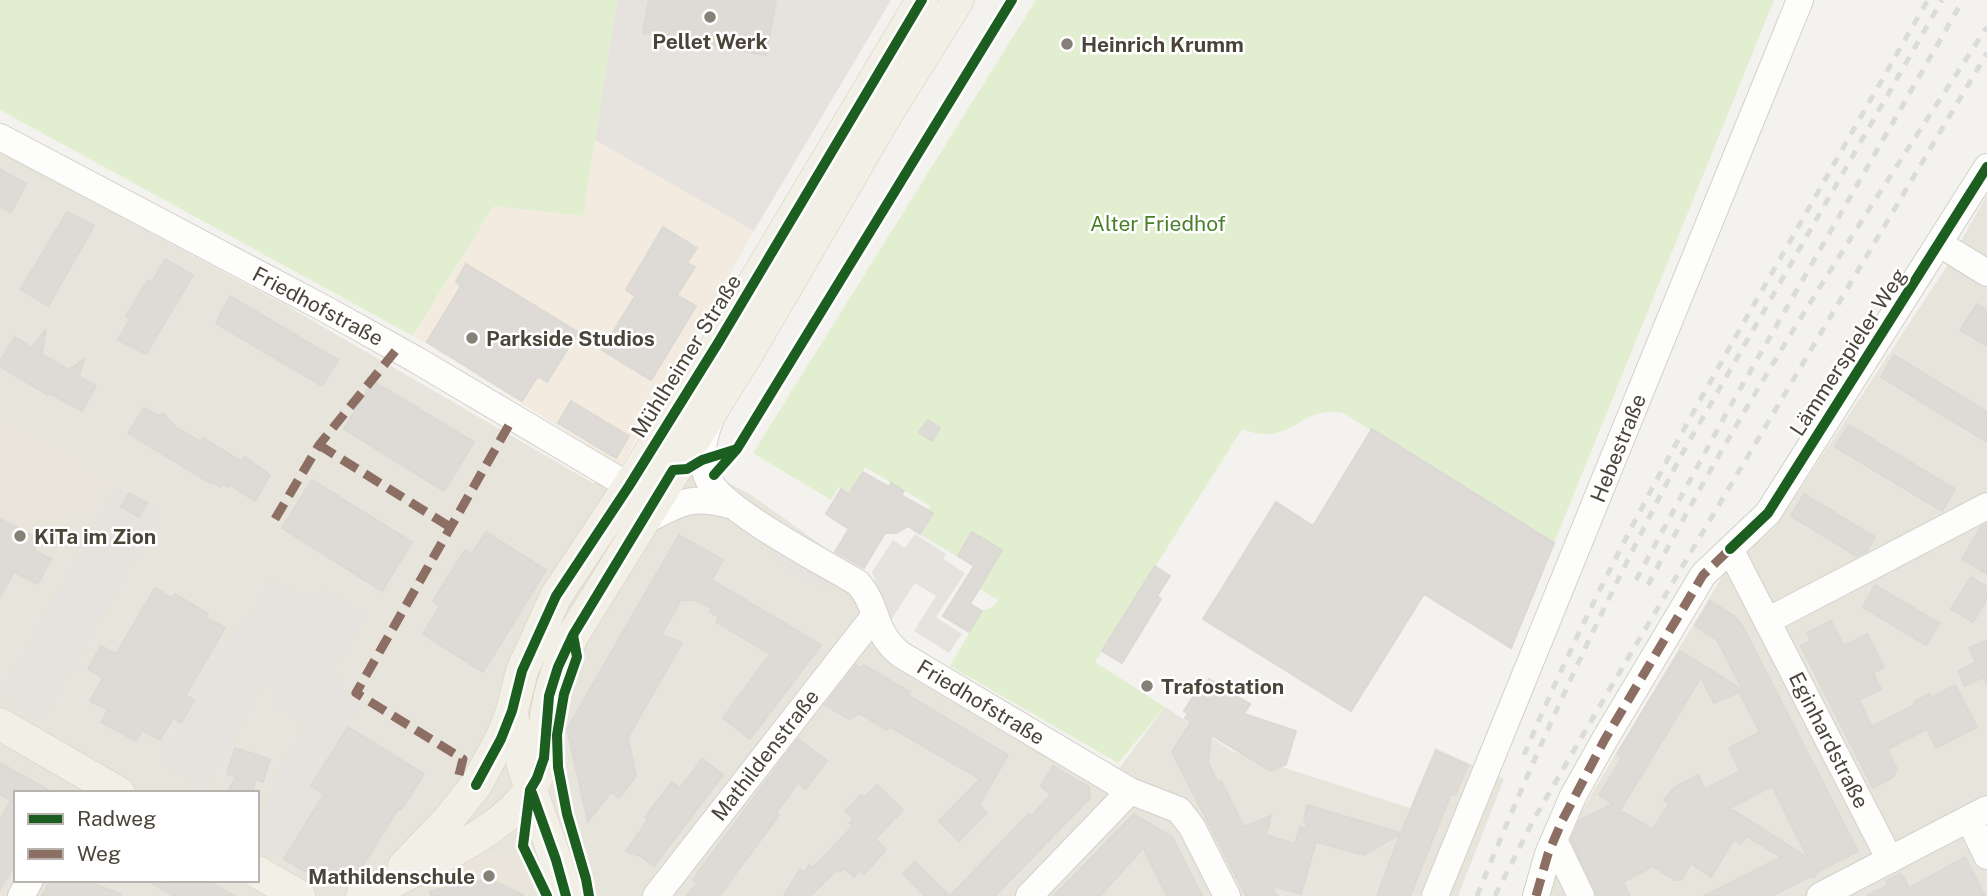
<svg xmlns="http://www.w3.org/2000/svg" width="1987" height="896" font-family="'Public Sans',sans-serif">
	<rect width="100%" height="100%" fill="#f4f2ee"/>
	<path fill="#e7e4dc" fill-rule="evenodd" d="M0,152L287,306L593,483L662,452L747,492L861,573L891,631L1115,774L1165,707L1232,751L1410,808L1435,748L1504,779L1458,896H0ZM16,793H257V880H16Z
		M1987,195V896H1542L1564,840L1726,570L1775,527L1945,269Z"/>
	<path fill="#f3ebdf" d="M595,140L754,231L621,466L414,336L494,206L583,216Z"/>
	<path fill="#e6e2de" d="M617,0H891L754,231L595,140Z"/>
	<path fill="#eae5da" d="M0,417L110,481L90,517L69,506L51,540L0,514Z
		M503,851L514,854L523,861L539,896H413L472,860L486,854Z"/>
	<path fill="#e1eecf" d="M0,0H617L583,216L494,206L413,336L0,110Z
		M1036,0H1774L1554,543L1343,413C1297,404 1294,449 1242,429L1095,662L1165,707L1118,763L950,666L982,611L993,607L998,600L965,580L973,566L921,535L933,514L928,511L930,506L865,467L849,493L838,487L831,500L753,453Z"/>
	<path fill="#e6e3df" d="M117,488L161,513L44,718L1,694Z
		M915,534L946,554L943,559L965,573L936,617L962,634L949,653L914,631L936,596L915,583L891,620L872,572L893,540L905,548Z
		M779,548L829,580L823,590L773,558Z
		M272,578L312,601L204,788L159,762L238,625L243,627Z
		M321,588L367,616L334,670L347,696L361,705L312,786L324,794L284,859L257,844V824L266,809L283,763L307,725L271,702L278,690L267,683Z"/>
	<path fill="#dedbd6" stroke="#dcd9d4" stroke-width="2" fill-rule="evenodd" d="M649,0H776L766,55L643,33Z
		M0,169L26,184L11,212L0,207Z
		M67,212L94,226L48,306L21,289Z
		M663,227L697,248L687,263L695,267L677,295L696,306L651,380L602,350L635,296L626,290Z
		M165,259L193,275L146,354L118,340L130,319L126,316L148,280L152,282Z
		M466,264L578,332L547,382L538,376L522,401L427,342L461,286L456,282Z
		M230,296L338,360L322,386L216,323Z
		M1977,304L1987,311V346L1960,330Z
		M46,329L42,354L69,370L84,359L79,376L96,386L82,411L49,393L48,395L0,366V361L15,337L32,348Z
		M1894,355L1987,412V442L1881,377Z
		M373,381L474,442L444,491L344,429Z
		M571,401L629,436L616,458L558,423Z
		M144,408L159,416L163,413L175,427L201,442L203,438L241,461L245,457L270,475L255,501L230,485L229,487L222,484L220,487L210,481V483L128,433Z
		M928,420L940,428L932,441L919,432Z
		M1849,425L1955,489L1942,511L1835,447Z
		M1372,429L1554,543L1511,648L1424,594L1351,711L1203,619L1276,502L1313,526Z
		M863,472L889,487L891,483L904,491L901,495L933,513L920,534L908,526L896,533H885L864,568L835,552L849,529L826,514L841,489L849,494Z
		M312,480L412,542L382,591L282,528Z
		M129,493L147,503L139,517L121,507Z
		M1804,494L1875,537L1867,551L1857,556L1791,516Z
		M0,519L39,539L34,550L51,559L38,584L14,572L0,597Z
		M1987,524V574L1962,559L1981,527Z
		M486,532L546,570L483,672L423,634L440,606L433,601L456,564L465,550L472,554Z
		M972,532L1002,550L970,604L982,611L969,632L943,616L974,566L958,556Z
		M679,535L723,560L712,580L821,645L750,739L723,718L770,654L716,622L719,617L710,612L712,609L696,600H681L661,635L682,643L628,737L636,776L619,798L611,792L588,822L567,729Z
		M1155,566L1170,576L1157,596L1161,599L1122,663L1102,651Z
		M1971,577L1987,587V599L1973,622L1951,609Z
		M1875,585L1939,623L1926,645L1863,607Z
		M155,588L172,598L175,594L208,614L206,618L225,628L186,695L194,700L181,723L173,718L160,740L142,730L136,741L101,722L108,710L90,701L103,678L88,669L101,646L116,654Z
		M1710,601L1734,616L1743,627L1858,851L1817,872L1814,878L1811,876L1771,896H1704L1781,857L1746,836L1741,844L1734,839L1711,877L1691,863L1681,880H1675L1653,866L1623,882L1630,896H1597L1571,840L1580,820L1613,804L1599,795L1622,758L1617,754L1680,651L1743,690L1717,640L1695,626ZM1701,677L1714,703L1739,692L1760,732L1729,748L1740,771L1705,789L1698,775L1675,787L1664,800L1669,804L1653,829L1623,812L1617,815ZM1772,786L1808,858L1730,808Z
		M1831,621L1844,646L1867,634L1884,667L1873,673L1881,689L1859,700L1872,727L1916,704L1914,702L1929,694L1931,698L1955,685L1977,727L1936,748L1927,729L1887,749L1897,769L1893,777L1873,788L1801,646L1811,641L1807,633Z
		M1987,640V684L1983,677L1965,686L1958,671L1976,662L1969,648Z
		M856,665L861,668L864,665L910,692L908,695L1008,755L979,805L987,813L959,841L939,821L980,779L890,727L887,730L859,713L849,719L825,705Z
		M1209,679L1250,704L1244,714L1296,731L1286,764L1271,771L1211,735L1208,762L1218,783L1221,781L1244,827L1271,816L1266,835L1295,844L1300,827L1308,829L1304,820L1307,805L1401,833L1436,751L1468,765L1455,795L1451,794L1410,896H1377L1400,834L1364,855L1316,842L1301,894L1272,886L1277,896H1246L1172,752L1191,722L1185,718L1188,714L1184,711L1198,689L1202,692Z
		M348,727L424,774L401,810L398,809L360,870L345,876L322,877L308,873L284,859L324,794L311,786Z
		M798,739L827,761L805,789L798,783L776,813L779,815L719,896H687L697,883L693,880L699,871Z
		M235,748L270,759L263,782L256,779L252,793H227L236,777L227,774Z
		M702,759L723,775L654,866L640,856L626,851L648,820L645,817L672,782L680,788Z
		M0,763L54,793H16V863L0,889V820L11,801L0,794Z
		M1053,766L1089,787L1090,798L995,896H950L1019,824L1029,814L1031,816L1051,795L1041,786Z
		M877,785L903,810L875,839L886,850L864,874L860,871L854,877L844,868L841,872L838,869L810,896H784L800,869L805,873L809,864L813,868L853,826L849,823L853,819L845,811L861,795L864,798Z
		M1134,814L1172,837L1202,896H1167L1143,848L1100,896H1054Z
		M1965,857L1985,896H1866L1888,885L1886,881L1900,874L1901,877L1903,876L1909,888Z
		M915,862L950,896H925L903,874Z
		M483,875L525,896H431L430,891L482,880Z
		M51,880H83L121,894V896H42Z
		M147,880H207L234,896H174Z"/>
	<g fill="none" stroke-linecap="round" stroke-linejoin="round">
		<g stroke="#d2d0cb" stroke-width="28">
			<path id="minor" d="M0,137L327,310L415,359L629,486
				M1940,244L1987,273
				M710,421C703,439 699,460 708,479C724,511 823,562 858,583C879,607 872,631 900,654L1130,791L1179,810L1192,827L1227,896
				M641,523C678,504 690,493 733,506
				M1730,549L1890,860
				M1767,621L1987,506
				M1969,819L1987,856
				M1554,840L1581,896
				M21,896L30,880
				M656,896L875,615
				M1029,896L1130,791
				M1435,896L1800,0
				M1536,896L1548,854L1573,796L1605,739L1703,575L1768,513L1987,167
				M1820,896L1987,809"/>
		</g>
		<g stroke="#d6cebb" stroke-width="33">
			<path id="major" d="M512,712C519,776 551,833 566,896
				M0,724L119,793
				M404,866L448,820L476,785L501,739L512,711L522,671L556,596L629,486L718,343L922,0
				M257,872L299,896
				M362,896C378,890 394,881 410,873C454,851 524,819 540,769C546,752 544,734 546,716C550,687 560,662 573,635L749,351L888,112L958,0"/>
		</g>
		<use href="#minor" stroke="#fdfdfc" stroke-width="26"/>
		<use href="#major" stroke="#f2efe6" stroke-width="32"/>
		<path stroke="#dbdbda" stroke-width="5" stroke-dasharray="9 9" stroke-linecap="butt" d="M1636,580L1727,412L1963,0
			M1648,585C1749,391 1868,210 1987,27
			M1524,755C1593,591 1679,435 1768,280C1821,187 1874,93 1928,0
			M1477,896C1538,745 1606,598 1682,454L1942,0
			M1495,896L1534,819L1605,697L1987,53"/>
		<path stroke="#8d6e63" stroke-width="9" stroke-dasharray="18 9" stroke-linecap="butt" d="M319,445L450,527
			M275,519L319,445L397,349
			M459,775L463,759L356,693L513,418
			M1536,896L1548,854L1562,821L1605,739L1703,575L1730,549"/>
		<g stroke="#fff" stroke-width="15">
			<path id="cycleway" d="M714,475L737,449L1012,0
				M1730,549L1768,513L1987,167
				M573,635L577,657L564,694L557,735L558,767L567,814L586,879L589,896
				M476,785L501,739L512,711L522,671L556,596L629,486L718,343L922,0
				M532,793L556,860L566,896
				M547,896L523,846L530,790L537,778L544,758L549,696L558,667L573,635L673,470L687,469L702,460L737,449"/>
		</g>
		<use href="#cycleway" stroke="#1b5e20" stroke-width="10"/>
	</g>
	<g fill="#868178" stroke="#fff" stroke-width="2.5">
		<circle cx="710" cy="17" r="7"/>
		<circle cx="1067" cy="44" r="7"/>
		<circle cx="472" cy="338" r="7"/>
		<circle cx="20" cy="536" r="7"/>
		<circle cx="1147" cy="686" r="7"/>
		<circle cx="489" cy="876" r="7"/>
	</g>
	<g text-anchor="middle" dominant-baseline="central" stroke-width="5" stroke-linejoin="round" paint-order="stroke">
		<g font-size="21" font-weight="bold" fill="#4b4439" stroke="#fff" text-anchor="start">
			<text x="710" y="41" text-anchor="middle">Pellet Werk</text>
			<text x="1081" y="44">Heinrich Krumm</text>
			<text x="486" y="338">Parkside Studios</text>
			<text x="34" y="536">KiTa im Zion</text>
			<text x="1161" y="686">Trafostation</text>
			<text x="475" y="876" text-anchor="end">Mathildenschule</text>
		</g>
		<g font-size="21" fill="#4a7f2a" stroke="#fff">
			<text x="1158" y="223">Alter Friedhof</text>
		</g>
		<g font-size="21" fill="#4b4439" stroke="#fff">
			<text transform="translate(318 306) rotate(28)">Friedhofstraße</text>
			<text transform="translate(1848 352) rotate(-57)">Lämmerspieler Weg</text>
			<text transform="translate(686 356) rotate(-58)">Mühlheimer Straße</text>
			<text transform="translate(1618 448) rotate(-68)">Hebestraße</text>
			<text transform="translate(981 702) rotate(31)">Friedhofstraße</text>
			<text transform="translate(1829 740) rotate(63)">Eginhardstraße</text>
			<text transform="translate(765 755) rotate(-52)">Mathildenstraße</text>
		</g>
	</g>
	<rect x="14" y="791" width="245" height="91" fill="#ffffff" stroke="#b7b4b0" stroke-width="2"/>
	<rect x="28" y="814" width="35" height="10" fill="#1b5e20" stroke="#b7b4b0" stroke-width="2"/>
	<text x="77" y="826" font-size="21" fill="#4b4439">Radweg</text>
	<rect x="28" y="849" width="35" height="10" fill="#8d6e63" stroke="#b7b4b0" stroke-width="2"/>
	<text x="77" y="861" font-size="21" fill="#4b4439">Weg</text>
</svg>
